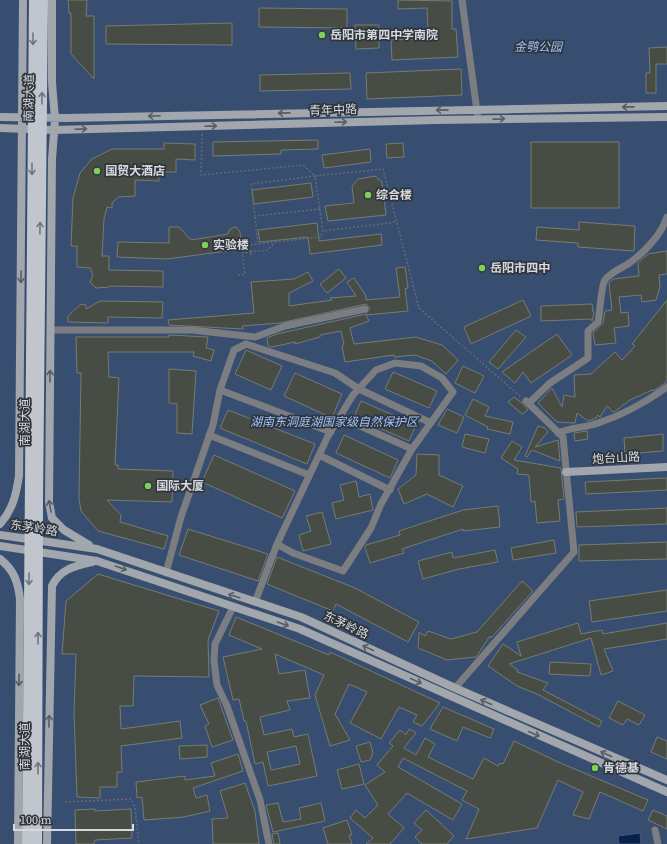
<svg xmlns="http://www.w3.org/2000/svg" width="667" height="844" font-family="'Source Serif 4','Noto Sans SC',serif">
	<rect width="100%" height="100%" fill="#30353c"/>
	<path fill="#384e71" d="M0,0H667V844H0Z"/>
	<path fill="#07224d" stroke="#455978" d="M640,833L641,844H619L618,836Z"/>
	<path fill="#474c45" stroke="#767c73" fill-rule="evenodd" d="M68,0H87L86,16H94V79L71,54V13H69Z
		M398,0L452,1V29H456L458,57L392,60L391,40L413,39L412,31L428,30L427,8L398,9Z
		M259,8L347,9V28L259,27Z
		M232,23V45L106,44V26Z
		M355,25H379V48L356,49Z
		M667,47V64H656V93H646V73H650L649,48Z
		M461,69L462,95L367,99L366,73Z
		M350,73L351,89L260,91V75Z
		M318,140V149L281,150V154L213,156V142Z
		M531,142H619V208H531Z
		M164,143L195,144V160L176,159V172H158L159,181L135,180V196L118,197L112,203V208L107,207L104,219L102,256H109V270L163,271V287L109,286V287L96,288L90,282L93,275L90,268L77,267V246H71L73,198L80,173L92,159L112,149H164Z
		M403,143L404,157L387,158L386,144Z
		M370,149L371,162L324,168L322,155Z
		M375,176L382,182L386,215L328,221L325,206L354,203L352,186L358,179Z
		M311,183L313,197L254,204L252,190Z
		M579,222L635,226L634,251L578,247V243L536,240L537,227L579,230Z
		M317,223L319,241L381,234L382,245L310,254L308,237L260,242L258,230Z
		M169,227H179L191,240L228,234L230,229L236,227L240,232L242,249L167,259L117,257L118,242L169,243Z
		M667,251V274L659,275L660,287L656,300L642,302L641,295L619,297L621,313L628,312L629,326L614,328L616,343L595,345L593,333L603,323L605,311L612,310L609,283L613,279L639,276L638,263L648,254Z
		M405,267L408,288L405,289L408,311L366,315L369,321L350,328L354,344L416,337L442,345L458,360L446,374L432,361L415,355L394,357V355L345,362L342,346L344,345L341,331L320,335V337L295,344V342L272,347L268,346L267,338L277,334L366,314L370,308L366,304L280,323L242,326L243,329L169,325L168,320L254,313L251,282L294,279L308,272L313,281L289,293V306L332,300L330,298L356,296L347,282L354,278L366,296V300L400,297L396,268Z
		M339,269L346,278L327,293L320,284Z
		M523,300L531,316L471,344L464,327Z
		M667,300V380L665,383L653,391L652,390L630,400L614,412H613L607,406L600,417L598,415L596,418L588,421L577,413L575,423H573L557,422L538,403L552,388L562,407L564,395L575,397L574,375L591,374L615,352L622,360L635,346L632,344Z
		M100,301L163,302L162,318L108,317V323L68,322V316L81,304L86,305V309Z
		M592,304L593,312H594L592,321L591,319L541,321V306Z
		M516,330L526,337L498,369L489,362Z
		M557,334L572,355L531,383L523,372L515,383L502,372Z
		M169,335L208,337L206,348L214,350L211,361L193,356L194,352H108L109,377L119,378L115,465H118V469L173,471L172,502L107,500L121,515L120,522L168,536L164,549L98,531L81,511L79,498L81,373H77L76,337H169Z
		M246,350L282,366L271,390L235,374Z
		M463,366L484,376L475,393L455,383Z
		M169,369L196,371L192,434L177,433V404L169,403Z
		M393,372L437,391L429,408L385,389Z
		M295,373L342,394L332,418L284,396Z
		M514,397L522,403L528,410L522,414L508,402Z
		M473,399L489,407L485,416L513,422L510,434L487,429L488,427L465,415Z
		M361,401L416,425L409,441L354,417Z
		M447,409L464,417L457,433L438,425Z
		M228,410L315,444L307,464L220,428Z
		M538,426L545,428L548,432L535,447L558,440L560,461L532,450L527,457L525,456Z
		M587,431L588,439L575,441L574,433Z
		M465,434L489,439L485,453L462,447Z
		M663,434V451L625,454L624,438Z
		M344,435L398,460L390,478L336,453Z
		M512,441L522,447L514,460L561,468L564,499L558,500L560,521L537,523L535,501L531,502L529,475L517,474L518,469L501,458Z
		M417,454L439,455V475L463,486L453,507L427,494L404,504L398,489L416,475Z
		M214,455L295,491L282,518L202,482Z
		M667,478V490L586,494L585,482Z
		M356,481L359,497L370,494L373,510L336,519L332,503L344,500L340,485Z
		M498,506L500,527L463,531V529L402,549L404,553L370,563L365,547L366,545L400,535L399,531L463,510Z
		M667,508V524L577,527L576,512Z
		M322,512L331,544L303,551L299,535L311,531L306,516Z
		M188,529L268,554L258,581L179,555Z
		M554,540L556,553L513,560L511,548Z
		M667,542V559L579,561V545Z
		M495,550L498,562L459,569L423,579L418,561L452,552L453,558Z
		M277,557L355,588L419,622L408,642L336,604L333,611L267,584Z
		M98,574L219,611L208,640L209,677L134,676L133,706H120L121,729L180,721L182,738L121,746L122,772H117V787H100V798L77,797L74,713L76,654H62L66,601Z
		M522,581L533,591L491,638L490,636L476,657L447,660L418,648L419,632L425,636L428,631L451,639L477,632Z
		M667,590V611L592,622L589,601Z
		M236,617L329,655L330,652L440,703L422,726L413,722L417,715L399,707L381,739L350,723L367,692L349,684L335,714L350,740L330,746L315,695L324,675L275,654L279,674L305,670L310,698L287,701L290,710L260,717L264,735L292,729L294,737L308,734L317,776L268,786L263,762L255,764L246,721H244L239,699L233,700L223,657L262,649L229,635ZM296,746L300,764L271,770L267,752Z
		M578,623L581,634L602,630L603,634L667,623V639L604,649L613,671L601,675L591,638L509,664L518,670L517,672L548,683L543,690L602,721L599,727L539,695L517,686L488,666L503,644L521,656L517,642Z
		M550,662L591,664L590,676L549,674Z
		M218,698L233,740L212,747L205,726L209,724L200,705Z
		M618,701L645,715L639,725L627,719L623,725L609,718Z
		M443,707L494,729L490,738L463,727L457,741L430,729Z
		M409,729L416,733L404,748L416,755L425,738L435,744L428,757L473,779L484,758L498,766L500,763L503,764L514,741L558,762L648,800L643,811L600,792L589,819L573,815L583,792L558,780L537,828L466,839L479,809L462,800L467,791L403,758L398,767L462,804L453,820L407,793L388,814L404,828L390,844H366L373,838L350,818L356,810L365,818L378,805L365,785L385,772L377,765L393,746L389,743L400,730L406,735Z
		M657,737L667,741V759L651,752Z
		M370,742L373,753L370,760L361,762L356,746Z
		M207,745V757L180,759L179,746Z
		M238,754L243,771L193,788L196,798L207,795L210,811L184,817L144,820L142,797L137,798L136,782L185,776V780L215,776L211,763Z
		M359,764L364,784L342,789L337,770Z
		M245,783L255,811L259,844H213L212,819L228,818L220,791Z
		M278,803L283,822L301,819L299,808L321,803L325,821L273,832L266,805Z
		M95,809V811L131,809L132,838L95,840L94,844H76L75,810Z
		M426,810L454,836L447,844H422L415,837L422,830L414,823Z
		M653,810L667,816V829L648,820Z
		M347,820L352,835H349L352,844H328L323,828Z
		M278,833L280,844H274L272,834Z"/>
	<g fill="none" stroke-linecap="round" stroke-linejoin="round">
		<path stroke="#666a70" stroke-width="1.5" stroke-dasharray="2 2" stroke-linecap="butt" d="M202,134L201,175L303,165L315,176L383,169L419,308L520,396
			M320,209L255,216L251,184L315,176L323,231L397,222
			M255,217L258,244L321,237L323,231
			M251,255L249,245L258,244
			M238,275L245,274L242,253L267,250L276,242
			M65,802L131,799L135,807L139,844"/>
		<path stroke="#7b7d81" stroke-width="7" d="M462,0L478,119
			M51,330H192L255,337L285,326L365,309
			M220,390L331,432
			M529,403L550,383L588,358V331L598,322C600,314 601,285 605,280C611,272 620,269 628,264C644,253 661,235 667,217
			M340,417L412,449
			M558,433C571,427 585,428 598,423C623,415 646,402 667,387
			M209,435L309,475
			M319,455L390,490
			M166,573L181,517L213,425L220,390L234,350L246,344L335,373L359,389L431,423
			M255,602L277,544L328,436L353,395L376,370L395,363L421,366L442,378L453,392L412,449L381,504L371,528L343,571L293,553L277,544
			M233,607L215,644L214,661L217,685L227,706L260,800L269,844
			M455,688L574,552L563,437L526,401
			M655,830L658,844"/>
		<path stroke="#a2a6ad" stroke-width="8" d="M52,0V83L55,119L52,159L49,502L52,518L64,530L89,545
			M0,117L66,118L667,106
			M0,128L54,130L436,120L667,117
			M566,472L667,467
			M0,524C13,509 16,495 19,476L23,0
			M0,535L97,549L301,617L455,688L667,780
			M0,546L97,561L300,629L667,792
			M0,559C14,570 18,582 20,599L18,844
			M47,844L52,586C60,569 75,566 92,562"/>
		<path stroke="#c1c6ce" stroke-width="10" d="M27,844L34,0
			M37,844L38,499L43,0"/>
	</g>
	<defs><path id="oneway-shaft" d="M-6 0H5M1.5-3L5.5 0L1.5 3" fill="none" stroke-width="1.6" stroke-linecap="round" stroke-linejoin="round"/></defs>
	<g stroke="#71767e">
		<use href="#oneway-shaft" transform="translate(33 39) rotate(90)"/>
		<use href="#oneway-shaft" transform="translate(42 98) rotate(-89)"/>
		<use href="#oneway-shaft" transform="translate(32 169) rotate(90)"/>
		<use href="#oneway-shaft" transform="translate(40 228) rotate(-89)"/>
		<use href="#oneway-shaft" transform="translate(29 579) rotate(90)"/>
		<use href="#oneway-shaft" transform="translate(38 638) rotate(-90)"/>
		<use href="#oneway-shaft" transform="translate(38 768) rotate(-90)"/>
	</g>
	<g stroke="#585d64">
		<use href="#oneway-shaft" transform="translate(628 107) rotate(179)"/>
		<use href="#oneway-shaft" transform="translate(442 110) rotate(179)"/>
		<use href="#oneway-shaft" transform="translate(284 113) rotate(179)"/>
		<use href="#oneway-shaft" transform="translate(154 116) rotate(178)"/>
		<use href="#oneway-shaft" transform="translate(499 119) rotate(-1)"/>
		<use href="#oneway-shaft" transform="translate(341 122) rotate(-2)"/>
		<use href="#oneway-shaft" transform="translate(211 126) rotate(-2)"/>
		<use href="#oneway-shaft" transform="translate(81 129) rotate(-2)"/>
		<use href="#oneway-shaft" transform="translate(21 277) rotate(91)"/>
		<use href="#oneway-shaft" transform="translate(50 376) rotate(-89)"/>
		<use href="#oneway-shaft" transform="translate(50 506) rotate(-100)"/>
		<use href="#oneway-shaft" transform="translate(121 568) rotate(19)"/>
		<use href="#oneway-shaft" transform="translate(234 596) rotate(-162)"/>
		<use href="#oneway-shaft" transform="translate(283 624) rotate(19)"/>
		<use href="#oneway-shaft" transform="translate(368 648) rotate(-155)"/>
		<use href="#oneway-shaft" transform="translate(19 680) rotate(91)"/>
		<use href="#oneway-shaft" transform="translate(416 681) rotate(24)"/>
		<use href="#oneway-shaft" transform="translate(486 702) rotate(-156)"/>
		<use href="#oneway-shaft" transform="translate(49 721) rotate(-89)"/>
		<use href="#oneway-shaft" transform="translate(534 734) rotate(24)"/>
		<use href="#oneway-shaft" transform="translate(606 754) rotate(-156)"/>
	</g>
	<g fill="#7dd154" stroke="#30353c" stroke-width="1.5">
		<circle cx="322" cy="35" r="4"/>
		<circle cx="97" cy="171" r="4"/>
		<circle cx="368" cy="195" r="4"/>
		<circle cx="205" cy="245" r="4"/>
		<circle cx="482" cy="268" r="4"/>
		<circle cx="148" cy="486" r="4"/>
		<circle cx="595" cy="768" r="4"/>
	</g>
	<g text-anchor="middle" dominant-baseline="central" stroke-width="3.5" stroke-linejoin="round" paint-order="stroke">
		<g font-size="12" font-weight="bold" fill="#d6d9de" stroke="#30353c" text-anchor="start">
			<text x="330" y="35">岳阳市第四中学南院</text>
			<text x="105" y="171">国贸大酒店</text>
			<text x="376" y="195">综合楼</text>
			<text x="213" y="245">实验楼</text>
			<text x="490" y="268">岳阳市四中</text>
			<text x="156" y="486">国际大厦</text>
			<text x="603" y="768">肯德基</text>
		</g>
		<g font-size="12" font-style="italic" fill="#9ec3fd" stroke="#30353c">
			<text x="538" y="47">金鹗公园</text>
			<text x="334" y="422">湖南东洞庭湖国家级自然保护区</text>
		</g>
		<g font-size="12" fill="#d6d9de" stroke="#30353c">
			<text transform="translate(29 98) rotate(-89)">南湖大道</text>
			<text transform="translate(333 110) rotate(-2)">青年中路</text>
			<text transform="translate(25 422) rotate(-90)">南湖大道</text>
			<text transform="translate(616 458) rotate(-3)">炮台山路</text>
			<text transform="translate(34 528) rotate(8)">东茅岭路</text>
			<text transform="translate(346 625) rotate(25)">东茅岭路</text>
			<text transform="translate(25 746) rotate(-90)">南湖大道</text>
		</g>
	</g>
	<path d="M14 824v6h119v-6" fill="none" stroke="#d6d9de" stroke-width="2"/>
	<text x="20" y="824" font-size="12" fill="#d6d9de" stroke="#30353c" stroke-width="3" paint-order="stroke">100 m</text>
</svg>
